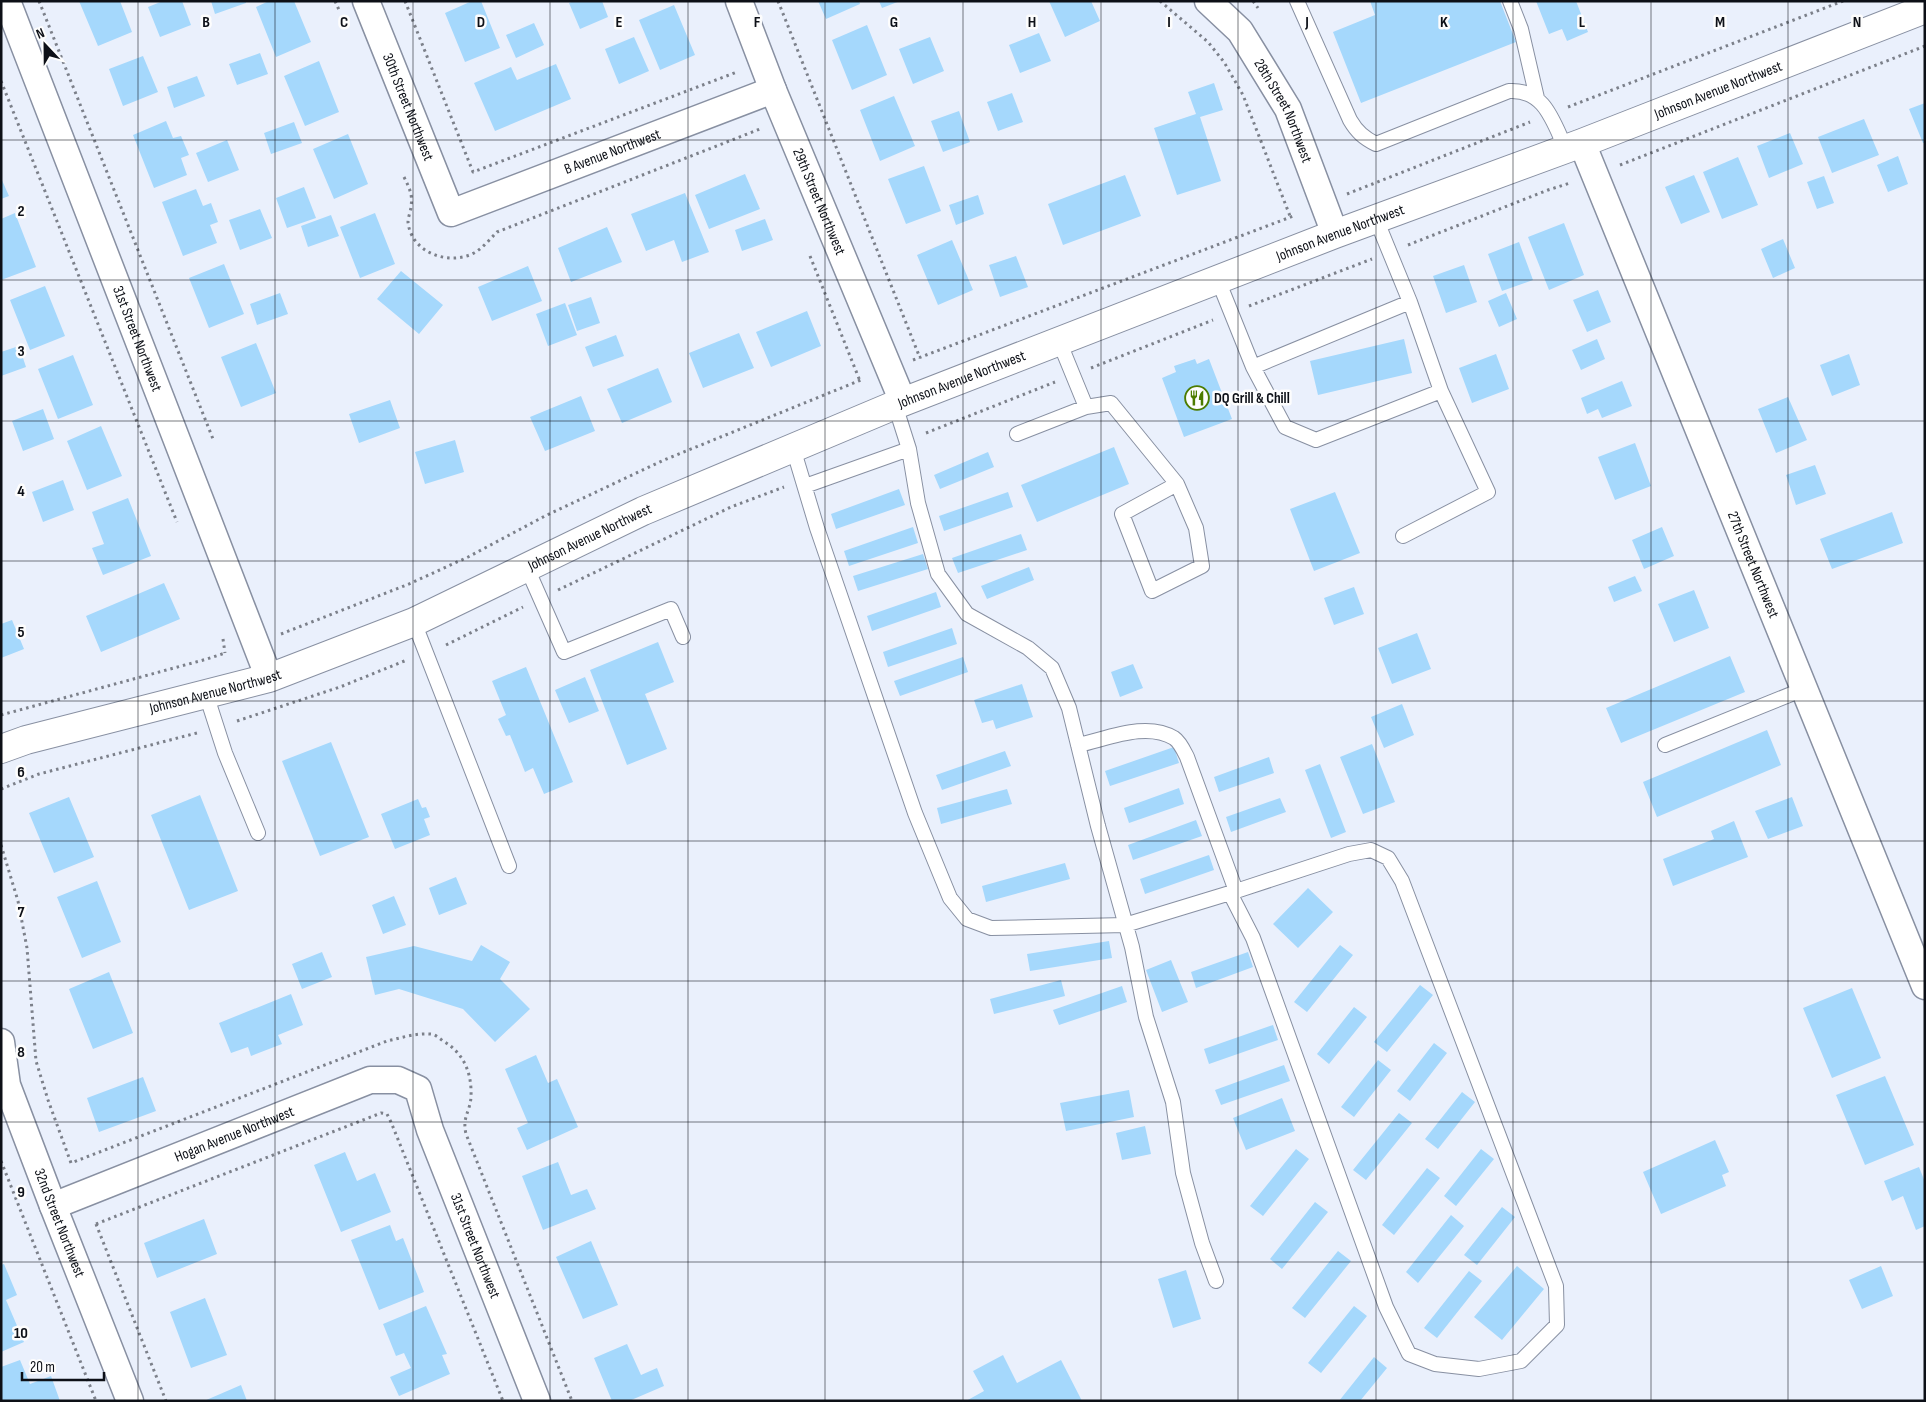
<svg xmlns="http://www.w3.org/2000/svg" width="1926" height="1402" font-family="'Sofia Sans Condensed',sans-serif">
	<rect width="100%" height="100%" fill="#eaf0fc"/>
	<path fill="#a5d8fc" d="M79,1H120L132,32L98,46Z
		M163,1H182L191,25L160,37L148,7Z
		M211,1H246V3L215,14Z
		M269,1H294L311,42L276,57L256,7Z
		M472,1H481L500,48L465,62L445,13Z
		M573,1H602L608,17L580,29L569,3Z
		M818,1H859L860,4L826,19Z
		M879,1H900L882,8Z
		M1049,1H1091L1100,21L1065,37Z
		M1370,1H1500L1516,42L1361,103L1333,32L1375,15Z
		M1536,1H1576L1588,32L1567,41L1562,29L1549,34Z
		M674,5L695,55L660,70L639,20Z
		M534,23L544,45L516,58L506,35Z
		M867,25L887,75L852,90L832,40Z
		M1039,33L1051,61L1020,73L1009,45Z
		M634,37L649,71L619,84L605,49Z
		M930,37L944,71L913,84L899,49Z
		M260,53L268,74L237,85L229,64Z
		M143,56L158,92L123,106L109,69Z
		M319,61L339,112L305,126L284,76Z
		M556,64L571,99L495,131L474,83L511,67L517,80Z
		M197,76L205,96L174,108L167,87Z
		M1214,83L1223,110L1200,117L1221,181L1177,195L1154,128L1196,114L1188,92Z
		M1012,93L1023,122L998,131L987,102Z
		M894,96L915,146L880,161L860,110Z
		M1925,103V143H1923L1909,109Z
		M959,111L970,142L943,152L931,121Z
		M1864,119L1879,155L1832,173L1818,137Z
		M166,121L173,138L181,136L189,155L181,158L187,175L154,188L133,135Z
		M294,122L302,143L271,154L264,133Z
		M1790,133L1803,164L1769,178L1757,146Z
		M348,134L368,184L334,199L313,149Z
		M227,140L239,170L208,182L196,153Z
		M1898,156L1908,184L1888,192L1877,165Z
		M1738,157L1758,205L1722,219L1703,172Z
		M924,166L941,211L906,224L888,179Z
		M745,174L760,209L709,229L695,195Z
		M1125,175L1141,216L1063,245L1048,204Z
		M1694,175L1710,212L1681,224L1665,187Z
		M1824,176L1834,203L1817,209L1807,182Z
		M1,178L9,196L1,199Z
		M304,187L316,218L287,228L276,198Z
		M196,189L203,206L211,203L218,222L210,225L217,243L183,256L162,202Z
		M685,193L709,252L682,262L674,240L646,251L631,214Z
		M978,195L984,214L956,225L949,205Z
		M260,209L272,238L240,250L229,220Z
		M15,213L36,267L1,280V219Z
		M375,213L395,264L360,278L340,227Z
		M331,215L339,236L308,247L301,226Z
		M765,219L773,240L742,251L735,230Z
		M1564,223L1584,275L1549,290L1528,237Z
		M607,227L622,262L571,282L558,248Z
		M1783,239L1795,268L1773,278L1761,249Z
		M952,240L973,290L938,305L917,255Z
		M1519,242L1533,280L1502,291L1488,254Z
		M1016,256L1028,287L1000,297L989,265Z
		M224,264L244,314L209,328L189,278Z
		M1464,265L1477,302L1446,313L1433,276Z
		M528,266L542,301L492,321L478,287Z
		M401,271L443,305L419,334L377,299Z
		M45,286L65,336L30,350L10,300Z
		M1598,290L1611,322L1587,332L1573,300Z
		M280,293L288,314L257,325L250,304Z
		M1506,293L1517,319L1499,327L1488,301Z
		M591,297L600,323L577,331L568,305Z
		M565,303L577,335L548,346L536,314Z
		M807,311L821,346L771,367L756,332Z
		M739,333L754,368L703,388L689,353Z
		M616,335L624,356L593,367L585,347Z
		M1404,339L1412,373L1318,395L1310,361Z
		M1597,339L1605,359L1581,370L1572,350Z
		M256,343L276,393L241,407L221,357Z
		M19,346L26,367L1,376V352Z
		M1496,354L1509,389L1472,403L1459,368Z
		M1849,354L1860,385L1832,396L1820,365Z
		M73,355L93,405L58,419L38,369Z
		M1195,359L1197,364L1209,359L1232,419L1184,437L1162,378L1176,372L1174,366Z
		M658,368L672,402L622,423L607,389Z
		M1622,381L1632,406L1602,418L1598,409L1587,414L1581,398Z
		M581,396L595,431L545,451L530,417Z
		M1788,397L1807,440L1776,453L1758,409Z
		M390,400L400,428L359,443L349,414Z
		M43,409L54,439L23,451L12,421Z
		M101,426L122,476L87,490L67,441Z
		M455,440L464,472L425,484L415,452Z
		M1635,443L1651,486L1615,500L1598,457Z
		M1114,447L1129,484L1037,522L1021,485Z
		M988,452L994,467L940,489L934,475Z
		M1815,465L1826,494L1796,505L1786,475Z
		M63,480L74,510L43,522L32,492Z
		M899,489L905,505L836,529L831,514Z
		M1008,492L1013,507L944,531L939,516Z
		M1335,492L1360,553L1314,571L1290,509Z
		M128,498L151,556L103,575L92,548L104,544L92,512Z
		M1892,512L1903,543L1832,569L1820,539Z
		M913,527L918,543L849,566L844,551Z
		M1662,527L1674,556L1644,569L1632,540Z
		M1021,534L1027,550L958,573L952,558Z
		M923,554L928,569L858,591L853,576Z
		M1029,567L1034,580L987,599L981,586Z
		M1635,576L1642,591L1614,602L1608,587Z
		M164,583L180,619L101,652L86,616Z
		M1354,587L1364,614L1334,625L1324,598Z
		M1694,590L1709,628L1674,642L1658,604Z
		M936,592L941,607L872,631L867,616Z
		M12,620L24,649L1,658V624Z
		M952,628L957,644L888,667L883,652Z
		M1417,633L1431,669L1392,684L1378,648Z
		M658,642L674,682L645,694L667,749L627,765L590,670Z
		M1730,656L1745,692L1621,743L1606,708Z
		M963,657L968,672L900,696L894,681Z
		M1133,664L1143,688L1120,697L1111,672Z
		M526,667L573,782L544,794L533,768L525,772L510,735L506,736L498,719L506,715L492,681Z
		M585,677L599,711L569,723L555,690Z
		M1022,684L1033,717L996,729L993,720L982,723L974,700Z
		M1402,704L1414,735L1384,748L1371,717Z
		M1767,730L1781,765L1657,817L1643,782Z
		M331,742L369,837L320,856L282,761Z
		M1372,744L1395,802L1363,814L1340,757Z
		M1174,747L1179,763L1110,786L1105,771Z
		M1005,751L1011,766L942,790L936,775Z
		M1269,757L1274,773L1219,792L1214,777Z
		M1320,764L1346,832L1331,838L1305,770Z
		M1179,788L1184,804L1129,823L1124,808Z
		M1007,789L1012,804L941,824L937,808Z
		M200,795L238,891L189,910L151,815Z
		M69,797L94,857L54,873L29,813Z
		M1792,797L1803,826L1768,839L1755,811Z
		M1280,798L1286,812L1231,832L1226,817Z
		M418,799L422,808L426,807L430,817L424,819L430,835L395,849L381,814Z
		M1196,820L1202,836L1133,860L1128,845Z
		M1734,821L1748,857L1673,886L1663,859L1714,839L1711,831Z
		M1209,855L1214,870L1145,894L1140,879Z
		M1065,863L1070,879L986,902L982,886Z
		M456,877L467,904L439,915L429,888Z
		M97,881L121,942L82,958L57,897Z
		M1308,888L1333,912L1298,948L1273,924Z
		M394,896L406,925L383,934L372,905Z
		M1109,941L1112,958L1030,971L1027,954Z
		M481,945L510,962L500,979L530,1009L495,1042L463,1009L399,989L375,995L366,957L414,946L472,961Z
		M1340,945L1353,955L1307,1012L1294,1002Z
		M322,952L332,977L302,989L292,964Z
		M1248,952L1253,967L1196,988L1191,972Z
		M1171,960L1188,1002L1162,1012L1146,970Z
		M109,972L133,1033L93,1049L69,989Z
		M1061,980L1065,996L994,1014L990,999Z
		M1420,985L1433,995L1387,1052L1374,1042Z
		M1122,986L1127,1002L1059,1025L1053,1010Z
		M1852,988L1881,1058L1832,1078L1803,1008Z
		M291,994L303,1025L278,1035L282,1044L251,1056L248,1047L231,1053L219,1023Z
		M1354,1007L1367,1017L1329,1064L1317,1054Z
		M1273,1025L1278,1040L1209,1064L1204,1049Z
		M1434,1043L1447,1053L1410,1101L1397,1091Z
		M536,1055L548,1083L557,1079L578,1127L527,1150L517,1128L528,1123L505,1069Z
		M1378,1060L1391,1070L1354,1117L1341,1107Z
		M1284,1065L1290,1081L1221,1105L1215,1090Z
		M1885,1076L1914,1145L1865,1165L1836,1095Z
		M143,1077L156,1111L99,1132L87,1098Z
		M1129,1090L1134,1117L1066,1131L1060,1103Z
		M1462,1092L1475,1102L1438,1149L1425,1139Z
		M1282,1098L1295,1131L1246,1150L1233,1118Z
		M1399,1113L1412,1123L1366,1180L1353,1170Z
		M1145,1126L1151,1154L1122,1160L1116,1133Z
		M1715,1140L1729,1172L1722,1175L1726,1186L1661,1214L1643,1172Z
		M1296,1149L1309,1159L1263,1216L1250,1206Z
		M1481,1149L1494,1159L1456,1206L1444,1196Z
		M345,1152L357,1181L375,1173L391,1212L341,1232L314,1165Z
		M558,1162L571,1195L587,1189L596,1209L543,1230L522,1176Z
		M1919,1167L1925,1182V1226L1916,1230L1903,1196L1892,1201L1884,1181Z
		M1427,1168L1440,1178L1394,1235L1382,1225Z
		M1315,1202L1328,1212L1282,1269L1270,1259Z
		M1502,1207L1515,1217L1477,1265L1464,1255Z
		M1451,1215L1464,1226L1418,1283L1406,1272Z
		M204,1219L217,1254L157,1278L144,1243Z
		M390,1225L396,1241L403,1238L424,1292L379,1310L351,1240Z
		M591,1241L618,1305L583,1319L556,1257Z
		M1338,1251L1351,1261L1305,1318L1292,1308Z
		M4,1264L17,1295L6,1300L24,1342L1,1352V1265Z
		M1517,1266L1544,1289L1502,1340L1474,1317Z
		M1881,1266L1893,1296L1862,1309L1849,1280Z
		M1186,1270L1201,1319L1173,1328L1158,1279Z
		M1469,1271L1482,1281L1437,1338L1424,1328Z
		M205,1298L227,1355L191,1368L170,1312Z
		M426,1306L447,1354L442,1355L450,1374L399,1396L390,1377L411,1368L404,1353L396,1356L383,1324Z
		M1354,1306L1367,1316L1321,1373L1308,1363Z
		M627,1344L641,1375L657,1368L664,1386L629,1401H612L594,1358Z
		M1003,1355L1017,1383L1061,1360L1082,1401H966L984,1391L973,1371Z
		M1374,1357L1387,1368L1360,1401H1339Z
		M20,1360L30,1384L51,1376L60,1401H1V1367Z
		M241,1385L247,1401H204Z"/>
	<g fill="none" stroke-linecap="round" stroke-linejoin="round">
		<g stroke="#8890a2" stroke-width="16">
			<path id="service" d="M1297,1L1350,120C1357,132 1364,138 1376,144L1509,91C1545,89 1553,122 1566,149
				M1510,1L1521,29L1537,98
				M1218,280L1253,367L1410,302L1376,219
				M1059,341L1086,407L1111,403L1177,484L1196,528L1202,566L1152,591L1122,514L1177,484
				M1253,367L1285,427L1316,440L1441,391
				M895,405L909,449L918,503L938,574L967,614L1028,648L1052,668L1069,708L1098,826L1132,947L1146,1017L1173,1102L1183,1173L1202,1243L1216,1281
				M1017,434L1086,407
				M793,448L817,528L915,813L950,898L967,919L991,928L1125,925L1230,893L1253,938L1386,1307L1409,1354L1435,1364L1479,1369L1521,1361L1557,1325L1556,1286L1402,881L1388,858L1371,850L1349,854L1230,893
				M805,486L909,449
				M1403,536L1488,492L1441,391L1410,302
				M527,568L564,652L671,609L683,637
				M414,622L509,866
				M206,694L225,753L258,833
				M1078,745C1107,739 1146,721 1174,738C1180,742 1184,751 1187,757L1236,891
				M1665,745L1804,689"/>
		</g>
		<g stroke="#8890a2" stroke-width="29">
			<g id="minor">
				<path id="s1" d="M7,1L269,678"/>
				<path id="s2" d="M366,1L451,213L773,90"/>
				<path id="s3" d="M739,1L773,90L903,402"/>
				<path id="s4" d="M1208,1L1240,31L1288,109L1335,234"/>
				<path id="s5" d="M1582,143L1925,986"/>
				<path id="s6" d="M1,1042L7,1085L53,1206L130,1401"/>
				<path id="s7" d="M53,1206L370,1080H398L418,1089L430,1130L537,1401"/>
			</g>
		</g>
		<g stroke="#8890a2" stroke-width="30">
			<g id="tertiary">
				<path id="s8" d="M1,749L26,740L269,678L414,622L643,511L895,405L1335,234L1582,143L1925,9"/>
			</g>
		</g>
		<path stroke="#7c808a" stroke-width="3" stroke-dasharray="2.5 4" stroke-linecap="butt" d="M39,1L213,439
			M335,1L339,10
			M405,1L473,172L737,72
			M778,1L920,358
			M1160,1L1208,42L1224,62L1243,95L1290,216
			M1253,1L1258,8
			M1,81L177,522
			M1568,107L1843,1
			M1620,165L1925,46
			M404,177C409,187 413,195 411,206C411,211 408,217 408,222C411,253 449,266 474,253C483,248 490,239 497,232L760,129
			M1347,194L1530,122
			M1408,245L1548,190L1570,183
			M810,256L860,381
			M1249,306L1372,259
			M913,360L1296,215
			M1091,368L1213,320
			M926,433L1055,382
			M558,590L731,507L784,487
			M281,634L409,584L468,557L545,516L664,460L861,380
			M223,639L225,653
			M446,645L523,607
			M1,715L207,659L225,653
			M237,721L340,687L407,660
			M1,789L39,774L197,733
			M1,845L18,901L27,948L36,1061L48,1100L71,1163L387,1041C401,1038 415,1033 430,1034C435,1034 439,1038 443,1041C464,1053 472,1073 471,1097C470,1112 462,1117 466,1134L572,1401
			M1,1161L96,1401
			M96,1224L381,1113L387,1114L391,1122L503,1401
			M96,1224L166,1401"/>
		<use href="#service" stroke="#fff" stroke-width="14"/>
		<use href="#minor" stroke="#fff" stroke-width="26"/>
		<use href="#tertiary" stroke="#fff" stroke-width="28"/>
	</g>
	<path fill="none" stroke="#0d1017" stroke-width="1" stroke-opacity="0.55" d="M138,1V1401M275,1V1401M413,1V1401M550,1V1401M688,1V1401M825,1V1401M963,1V1401M1101,1V1401M1238,1V1401M1376,1V1401M1513,1V1401M1651,1V1401M1788,1V1401M1,140H1925M1,280H1925M1,421H1925M1,561H1925M1,701H1925M1,841H1925M1,981H1925M1,1122H1925M1,1262H1925"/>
	<defs>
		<g id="restaurant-ring" transform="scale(1.25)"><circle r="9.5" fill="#fdfdfd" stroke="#4c7b00" stroke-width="1.5"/><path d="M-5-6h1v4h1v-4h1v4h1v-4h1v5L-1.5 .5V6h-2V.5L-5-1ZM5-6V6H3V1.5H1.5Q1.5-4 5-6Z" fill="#4c7b00"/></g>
	</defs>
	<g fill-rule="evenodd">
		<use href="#restaurant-ring" x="1197" y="398"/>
	</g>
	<g text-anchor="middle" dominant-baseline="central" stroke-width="5" stroke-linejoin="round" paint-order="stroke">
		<g font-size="15" fill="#0d1017" stroke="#fdfdfd">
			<text stroke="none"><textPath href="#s8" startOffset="1842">Johnson Avenue Northwest</textPath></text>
			<text stroke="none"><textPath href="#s2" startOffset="114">30th Street Northwest</textPath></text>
			<text stroke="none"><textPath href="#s4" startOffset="135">28th Street Northwest</textPath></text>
			<text stroke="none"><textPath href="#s2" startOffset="401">B Avenue Northwest</textPath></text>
			<text stroke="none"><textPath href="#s3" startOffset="216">29th Street Northwest</textPath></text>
			<text stroke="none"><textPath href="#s8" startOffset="1438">Johnson Avenue Northwest</textPath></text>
			<text stroke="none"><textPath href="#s1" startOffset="362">31st Street Northwest</textPath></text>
			<text stroke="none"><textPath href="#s8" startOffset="1032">Johnson Avenue Northwest</textPath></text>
			<text stroke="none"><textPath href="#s8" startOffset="628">Johnson Avenue Northwest</textPath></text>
			<text stroke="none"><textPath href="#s5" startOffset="455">27th Street Northwest</textPath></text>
			<text stroke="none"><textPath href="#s8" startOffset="222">Johnson Avenue Northwest</textPath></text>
			<text stroke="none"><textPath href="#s7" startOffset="195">Hogan Avenue Northwest</textPath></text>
			<text stroke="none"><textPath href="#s6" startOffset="191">32nd Street Northwest</textPath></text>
			<text stroke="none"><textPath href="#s7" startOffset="558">31st Street Northwest</textPath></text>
		</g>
		<g font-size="15" font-weight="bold" fill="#0d1017" stroke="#fdfdfd" text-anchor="start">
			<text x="1214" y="398">DQ Grill &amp; Chill</text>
		</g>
	</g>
	<g font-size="16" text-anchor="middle" font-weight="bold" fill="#0d1017" stroke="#fdfdfd" stroke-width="5" stroke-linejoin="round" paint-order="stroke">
		<text x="206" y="27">B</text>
		<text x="344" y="27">C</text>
		<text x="481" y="27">D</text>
		<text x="619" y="27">E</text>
		<text x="757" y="27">F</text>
		<text x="894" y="27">G</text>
		<text x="1032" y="27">H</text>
		<text x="1169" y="27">I</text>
		<text x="1307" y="27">J</text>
		<text x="1444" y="27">K</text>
		<text x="1582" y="27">L</text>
		<text x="1720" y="27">M</text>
		<text x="1857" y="27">N</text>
		<text x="21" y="216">2</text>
		<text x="21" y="356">3</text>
		<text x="21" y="496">4</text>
		<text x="21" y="637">5</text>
		<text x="21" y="777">6</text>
		<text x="21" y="917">7</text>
		<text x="21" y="1057">8</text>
		<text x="21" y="1197">9</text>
		<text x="21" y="1338">10</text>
	</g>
	<rect width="1926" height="1402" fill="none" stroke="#0d1017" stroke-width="5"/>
	<g transform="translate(45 45) rotate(338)" stroke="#fdfdfd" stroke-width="4" paint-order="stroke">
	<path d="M0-4L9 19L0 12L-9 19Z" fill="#0d1017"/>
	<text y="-8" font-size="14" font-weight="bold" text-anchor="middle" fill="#0d1017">N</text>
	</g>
	<path d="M22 1372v8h82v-8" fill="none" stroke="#0d1017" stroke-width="2.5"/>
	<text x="30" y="1372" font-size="15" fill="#0d1017" stroke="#fdfdfd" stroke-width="4" paint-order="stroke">20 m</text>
</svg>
